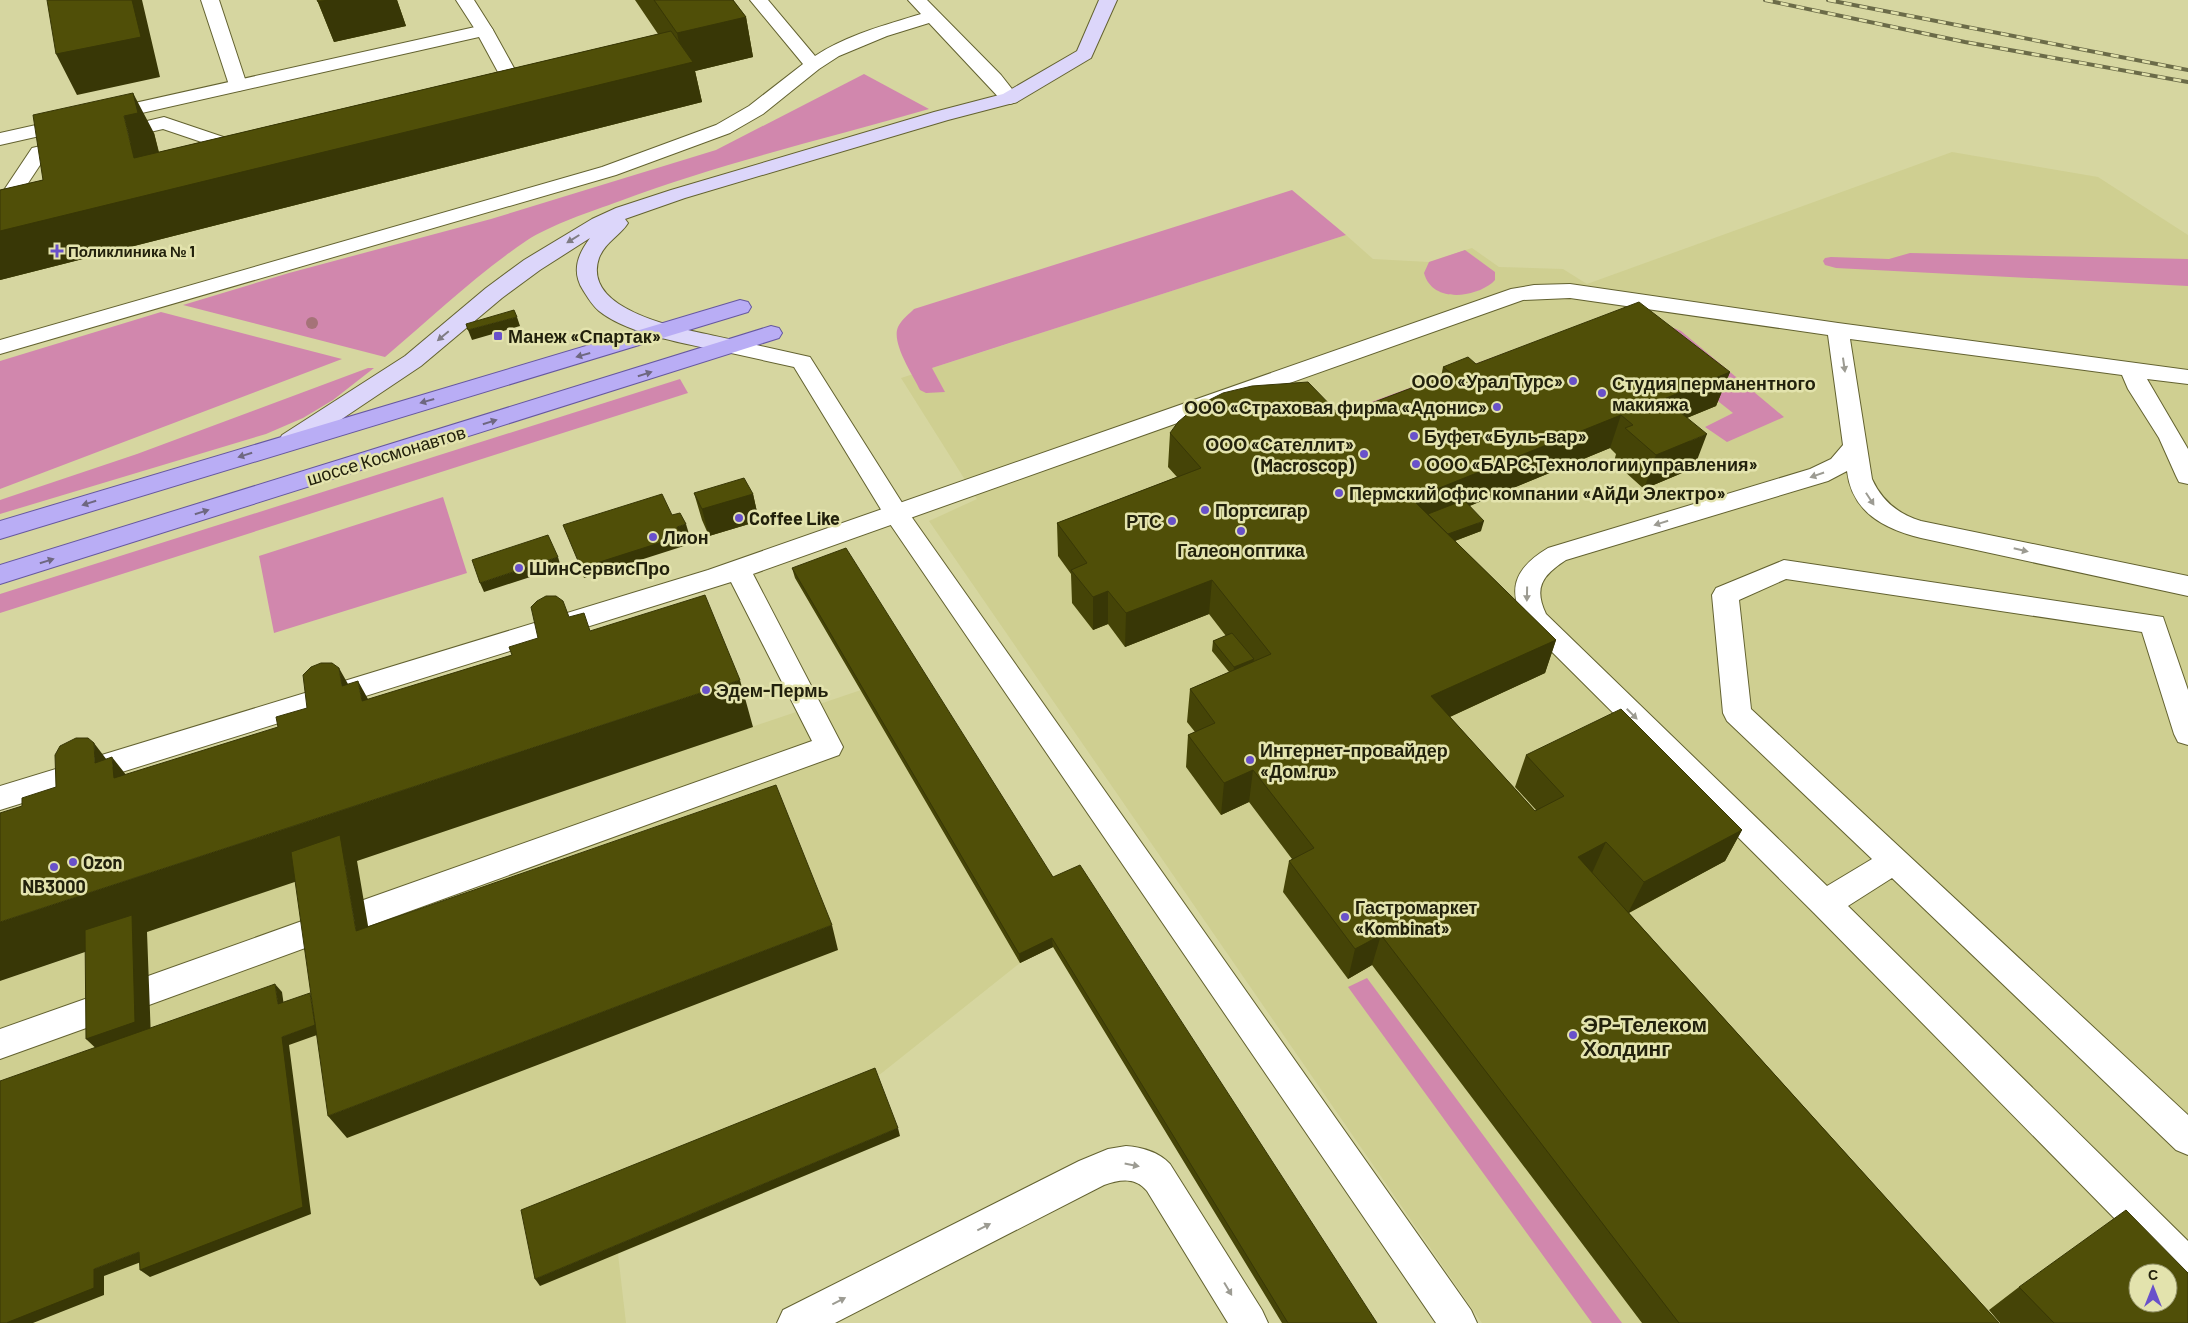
<svg xmlns="http://www.w3.org/2000/svg" width="2188" height="1323" font-family="Barlow,sans-serif">
	<rect width="100%" height="100%" fill="#d6d6a0"/>
	<path fill="#cfcf91" fill-rule="evenodd" d="M1952,152L2098,177L2188,235V1323H1482L929,521L977,499L901,378L1346,235L1373,259L1429,262L1472,248L1499,267L1563,269L1587,284ZM2138,1273H2168V1303H2138Z
		M861,690L1020,963L878,1076L900,1136L618,1254L626,1323H0V981Z"/>
	<path fill="#d187ad" d="M864,74L929,109C826,139 720,163 620,201C590,212 552,224 526,241C476,275 431,318 385,357L183,305L289,273L491,219L716,150Z
		M1292,190L1346,235L932,368L945,392L926,393L920,390C913,375 891,343 898,327C901,320 909,314 914,309Z
		M1465,250L1495,272V280L1492,283C1473,298 1432,303 1424,273L1429,262Z
		M1910,253L2188,259V286L1836,268L1825,265L1823,261L1825,258L1831,257L1889,259Z
		M161,312L342,359L0,489V361Z
		M1662,323L1681,331L1784,417L1727,442L1705,427L1733,413L1629,331L1384,425L1363,405L1581,325Z
		M368,368H374L333,400L303,418L266,434L0,514V500L137,454Z
		M680,379L688,393L0,613V594Z
		M443,497L467,573L274,633L259,556Z
		M1367,978L1622,1323H1592L1348,987Z"/>
	<g fill="none" stroke-linecap="round" stroke-linejoin="round">
		<g stroke="#636230" stroke-width="2">
			<path id="service" d="M201,0H219L247,85L245,89L238,91L231,89L229,85Z
				M456,0H474L493,30L490,34L484,35L478,34Z
				M1570,284L1838,323L2188,370V384L2147,379L2188,449V484L2179,482L2176,476L2159,438L2128,389L2122,375L1850,339L1872,479C1882,501 1898,514 1921,521L2188,576V596L1921,538C1885,529 1852,513 1847,471L1828,481L1566,560C1543,575 1533,587 1546,614L1827,886L1872,859L1727,721L1723,713L1712,595L1716,588L1784,560L2163,617L2188,690V745L2178,742L2174,734L2142,632L1786,579L1739,600L1751,709L2188,1115V1155L2176,1150L1892,878L1848,906L2188,1241V1285L2175,1280L1814,913L1527,627C1506,591 1513,569 1548,548L1810,469L1831,459L1843,445L1828,335L1570,298L1523,300L753,574L843,747L839,755L366,927L355,923L350,913L355,903L812,741L731,582L0,810V786L708,570L1511,289L1534,285Z
				M316,916L327,920L332,930L327,940L149,1005L137,1000L133,990L137,980Z
				M102,993L114,998L118,1008L114,1018L0,1059V1029Z
				M1126,1146C1141,1147 1159,1152 1170,1164L1262,1310L1268,1323H1228L1147,1191C1136,1177 1120,1179 1104,1185L835,1323H777L783,1310L1079,1161L1108,1149Z"/>
		</g>
		<g stroke="#636230" stroke-width="2">
			<path id="minor" d="M750,0H768L815,56C847,35 885,25 921,14L908,0H927L1001,75L1019,98L1017,102L1010,104L1003,102L929,23L887,36L839,56L819,69L763,114L730,133L616,175L0,354V340L602,167L716,125L749,106L803,64Z
				M484,25L490,26L493,30L525,88L523,92L500,98L493,96L491,92L493,88L505,85L479,37L0,145V133Z
				M164,117L253,147L256,151L253,155L246,157L163,129L46,156L7,215L0,217V196L32,148Z
				M730,339L810,357L906,509L1471,1310L1477,1323H1436L888,521L794,367L722,351L719,346L722,341Z"/>
		</g>
		<g stroke="#636230" stroke-width="2">
			<path id="secondary" d="M1099,0H1117L1091,58L1017,102L948,120L685,198L625,219L628,223C620,236 605,242 599,258C579,317 703,332 738,341L741,346L738,351L730,353C693,345 628,335 599,311C592,305 588,298 583,290C571,271 578,254 590,238L540,270L502,298L421,366L300,447L291,449L282,447L279,441L282,435L405,356L486,288L524,260L592,219L616,208L671,190L934,112L1003,94L1077,51Z"/>
		</g>
		<g stroke="#66589f" stroke-width="2">
			<path id="primary" d="M740,300L748,302L751,307L748,312L0,539V521Z
				M771,326L779,328L782,333L779,338L0,584V565Z"/>
		</g>
		<use href="#service" fill="#fff" fill-rule="evenodd"/>
		<use href="#minor" fill="#fff" fill-rule="evenodd"/>
		<use href="#secondary" fill="#dcd6fa" fill-rule="evenodd"/>
		<use href="#primary" fill="#b9adf5" fill-rule="evenodd"/>
		<g stroke="#6b6b48" stroke-width="4">
			<path id="rail" d="M1765,0L1965,42L2188,82
				M1828,0L2188,70"/>
		</g>
		<use href="#rail" stroke="#e3e3ad" stroke-width="2.5" stroke-dasharray="8" stroke-linecap="butt"/>
	</g>
	<circle fill="#a57378" cx="312" cy="323" r="6"/>
	<path fill="#454407" d="M317,0H397L406,26L334,42Z
		M635,0H733L746,17L753,57L695,71L702,102L0,280V190L43,180L154,133L159,152L658,34Z
		M1476,364L1730,372L1716,406L1687,418L1694,468L1644,489L1614,462L1616,454L1610,448L1469,506L1481,531L1455,541L1556,640L1545,673L1450,717L1535,811L1536,810L1515,787L1526,755L1742,830L1725,861L1629,913L1999,1323H1642L1372,965L1348,979L1283,892L1289,861L1292,859L1249,802L1221,815L1186,767L1188,735L1195,732L1187,722L1190,689L1229,672L1212,651L1213,641L1226,636L1209,614L1125,647L1108,624L1093,630L1072,603L1071,574L1058,556L1057,523L1177,477L1168,467L1170,433L1340,415L1441,377L1443,367Z
		M694,493L753,494L759,521L709,536L702,520Z
		M792,568L1053,877L1377,1323H1282L1053,947L1020,963L795,578Z
		M2019,1287L2188,1323H2000L1989,1310Z"/>
	<path fill="#383706" d="M132,0H142L160,77L77,95L56,54Z
		M328,0H397L406,26L334,42L318,2Z
		M746,17L753,57L695,71L702,102L0,280V231L134,158L124,116L133,93L154,133L159,154L684,64L677,33Z
		M517,317L520,326L472,340L468,330Z
		M1730,372L1716,406L1652,432L1664,399Z
		M1621,415L1610,448L1414,529L1412,499Z
		M1707,434L1694,468L1644,489L1656,455Z
		M753,494L759,521L709,536L702,509Z
		M1484,521L1481,531L1425,552L1427,542Z
		M686,524L689,534L681,537L684,546L584,578L581,568L677,527Z
		M558,557L561,567L484,592L480,583Z
		M1212,580L1209,614L1125,647L1126,613Z
		M1108,591V624L1093,630V597Z
		M1556,640L1545,673L1423,729L1431,696Z
		M1254,659L1252,669L1233,677L1234,667Z
		M339,668L366,716L342,686Z
		M740,680L753,727L357,861L373,955L356,931L345,865L147,932L151,1039L103,1055L86,1039L132,936L0,981V922Z
		M358,681L384,728L362,701Z
		M94,743L113,768L112,757L149,804L151,825L95,763Z
		M1253,770L1249,802L1221,815L1224,783Z
		M1742,830L1725,861L1628,913L1644,882Z
		M1606,842L1592,873L1578,857Z
		M832,925L838,950L347,1138L328,1116Z
		M1381,935L1372,965L1348,979L1355,949Z
		M1052,938L1053,947L1020,963L1019,954Z
		M275,984L282,992L285,1013L278,1004Z
		M324,1021L331,1030L289,1045L311,1214L150,1277L140,1270L282,1037Z
		M898,1128L900,1136L540,1286L535,1279Z
		M139,1252L149,1259L104,1276V1295L33,1323H6L94,1269Z"/>
	<path fill="#504f08" stroke="#383706" fill-rule="evenodd" d="M47,0H132L141,37L56,54Z
		M317,0H328L318,2Z
		M654,0H733L746,17L677,33Z
		M671,31L693,62L0,231V190L43,180L33,115L133,93L138,113L124,116L134,158Z
		M1639,302L1730,372L1664,399L1707,434L1656,455L1625,428L1633,425L1621,415L1412,499L1556,640L1431,696L1535,811L1564,796L1526,755L1621,709L1742,830L1644,882L1606,842L1578,857L1999,1323H1679L1381,935L1355,949L1289,861L1314,848L1253,770L1224,783L1188,735L1215,723L1190,689L1271,654L1212,580L1126,613L1108,591L1093,597L1071,570L1087,563L1057,523L1201,468L1170,433L1178,422L1197,406L1223,393L1252,386L1308,382L1340,415L1451,373L1443,367L1468,357L1476,364Z
		M514,310L517,317L468,330L466,324Z
		M744,478L753,494L702,509L694,493Z
		M662,494L672,515L680,513L686,524L677,527L681,536L581,568L563,525Z
		M1464,500L1484,521L1448,534L1428,514Z
		M548,535L558,557L480,583L472,560Z
		M846,548L1053,877L1080,865L1377,1323H1288L1052,938L1019,954L792,568Z
		M705,595L740,680L0,922V813L22,806V798L56,787L55,755L60,746L76,738H88L94,743L95,763L112,757L114,778L278,727L276,717L307,708L303,675L311,667L321,663H332L339,668L342,686L358,681L362,701L512,655L509,647L538,638L531,607L537,601L546,596H556L563,601L569,617L584,613L590,631Z
		M1232,633L1254,659L1234,667L1213,641Z
		M776,785L832,925L328,1116L291,852L340,835L356,931Z
		M132,915L135,1022L86,1039L85,930Z
		M275,984L278,1004L310,993L315,1025L282,1037L303,1207L140,1270L139,1252L94,1269V1288L6,1323H0V1081Z
		M875,1068L898,1128L535,1279L521,1210Z
		M2126,1210L2188,1273V1323H2054L2019,1287ZM2138,1273H2168V1303H2138Z"/>
	<defs><path id="oneway-solid" d="M-6-.8H1V-3.2L6.5 0L1 3.2V.8H-6Z" transform="scale(1.25)"/></defs>
	<g fill="#7f7c83">
		<use href="#oneway-solid" transform="translate(573 239) rotate(148)"/>
		<use href="#oneway-solid" transform="translate(443 336) rotate(140)"/>
	</g>
	<g fill="#6e6780">
		<use href="#oneway-solid" transform="translate(583 355) rotate(164)"/>
		<use href="#oneway-solid" transform="translate(645 374) rotate(-17)"/>
		<use href="#oneway-solid" transform="translate(427 401) rotate(164)"/>
		<use href="#oneway-solid" transform="translate(490 422) rotate(-17)"/>
		<use href="#oneway-solid" transform="translate(245 455) rotate(163)"/>
		<use href="#oneway-solid" transform="translate(89 503) rotate(163)"/>
		<use href="#oneway-solid" transform="translate(202 512) rotate(-17)"/>
		<use href="#oneway-solid" transform="translate(47 561) rotate(-17)"/>
	</g>
	<g fill="#9c9b92">
		<use href="#oneway-solid" transform="translate(1844 365) rotate(82)"/>
		<use href="#oneway-solid" transform="translate(1817 475) rotate(161)"/>
		<use href="#oneway-solid" transform="translate(1870 499) rotate(57)"/>
		<use href="#oneway-solid" transform="translate(1661 523) rotate(163)"/>
		<use href="#oneway-solid" transform="translate(2021 550) rotate(13)"/>
		<use href="#oneway-solid" transform="translate(1527 594) rotate(91)"/>
		<use href="#oneway-solid" transform="translate(1632 714) rotate(45)"/>
		<use href="#oneway-solid" transform="translate(1132 1165) rotate(11)"/>
		<use href="#oneway-solid" transform="translate(984 1227) rotate(-27)"/>
		<use href="#oneway-solid" transform="translate(1228 1289) rotate(59)"/>
		<use href="#oneway-solid" transform="translate(839 1301) rotate(-27)"/>
	</g>
	<g fill="#6951ca" stroke="#e3e3ad" stroke-width="2">
		<path d="M54.5 243.5h5v5h5v5h-5v5h-5v-5h-5v-5h5z"/>
		<rect x="493" y="331" width="10" height="10" rx="2.5"/>
		<circle cx="1573" cy="381" r="5"/>
		<circle cx="1602" cy="393" r="5"/>
		<circle cx="1497" cy="407" r="5"/>
		<circle cx="1414" cy="436" r="5"/>
		<circle cx="1364" cy="454" r="5"/>
		<circle cx="1416" cy="464" r="5"/>
		<circle cx="1339" cy="493" r="5"/>
		<circle cx="1205" cy="510" r="5"/>
		<circle cx="739" cy="518" r="5"/>
		<circle cx="1172" cy="521" r="5"/>
		<circle cx="1241" cy="531" r="5"/>
		<circle cx="653" cy="537" r="5"/>
		<circle cx="519" cy="568" r="5"/>
		<circle cx="706" cy="690" r="5"/>
		<circle cx="1250" cy="760" r="5"/>
		<circle cx="73" cy="862" r="5"/>
		<circle cx="54" cy="867" r="5"/>
		<circle cx="1345" cy="917" r="5"/>
		<circle cx="1573" cy="1035" r="5"/>
	</g>
	<g text-anchor="middle" dominant-baseline="central" stroke-width="5" stroke-linejoin="round" paint-order="stroke">
		<g font-size="15" font-weight="bold" fill="#22210c" stroke="#e3e3ad" text-anchor="start">
			<text x="68" y="251">Поликлиника № 1</text>
		</g>
		<g font-size="18" font-weight="bold" fill="#22210c" stroke="#e3e3ad" text-anchor="start">
			<text x="508" y="336">Манеж «Спартак»</text>
			<text x="1563" y="381" text-anchor="end">ООО «Урал Турс»</text>
			<text x="1612" y="383">Студия перманентного<tspan x="1612" dy="21">макияжа</tspan></text>
			<text x="1487" y="407" text-anchor="end">ООО «Страховая фирма «Адонис»</text>
			<text x="1424" y="436">Буфет «Буль-вар»</text>
			<text x="1354" y="444" text-anchor="end">ООО «Сателлит»<tspan x="1354" dy="21">(Macroscop)</tspan></text>
			<text x="1426" y="464">ООО «БАРС.Технологии управления»</text>
			<text x="1349" y="493">Пермский офис компании «АйДи Электро»</text>
			<text x="1215" y="510">Портсигар</text>
			<text x="749" y="518">Coffee Like</text>
			<text x="1162" y="521" text-anchor="end">РТС</text>
			<text x="663" y="537">Лион</text>
			<text x="1241" y="550" text-anchor="middle">Галеон оптика</text>
			<text x="529" y="568">ШинСервисПро</text>
			<text x="716" y="690">Эдем-Пермь</text>
			<text x="1260" y="750">Интернет-провайдер<tspan x="1260" dy="21">«Дом.ru»</tspan></text>
			<text x="83" y="862">Ozon</text>
			<text x="54" y="886" text-anchor="middle">NB3000</text>
			<text x="1355" y="907">Гастромаркет<tspan x="1355" dy="21">«Kombinat»</tspan></text>
		</g>
		<g font-size="18" fill="#22210c" stroke="#e3e3ad">
			<text transform="translate(386 455) rotate(-17)">шоссе Космонавтов</text>
		</g>
		<g font-size="21" font-weight="bold" fill="#22210c" stroke="#e3e3ad" text-anchor="start">
			<text x="1583" y="1023">ЭР-Телеком<tspan x="1583" dy="24">Холдинг</tspan></text>
		</g>
	</g>
	<g transform="translate(2153 1288)"><circle r="24" fill="#e3e3ad" stroke="#96956d"/>
	<path d="M0-4L9 19L0 12L-9 19Z" fill="#6951ca"/>
	<text y="-8" font-size="14" font-weight="bold" text-anchor="middle" fill="#22210c">С</text>
	</g>
</svg>
